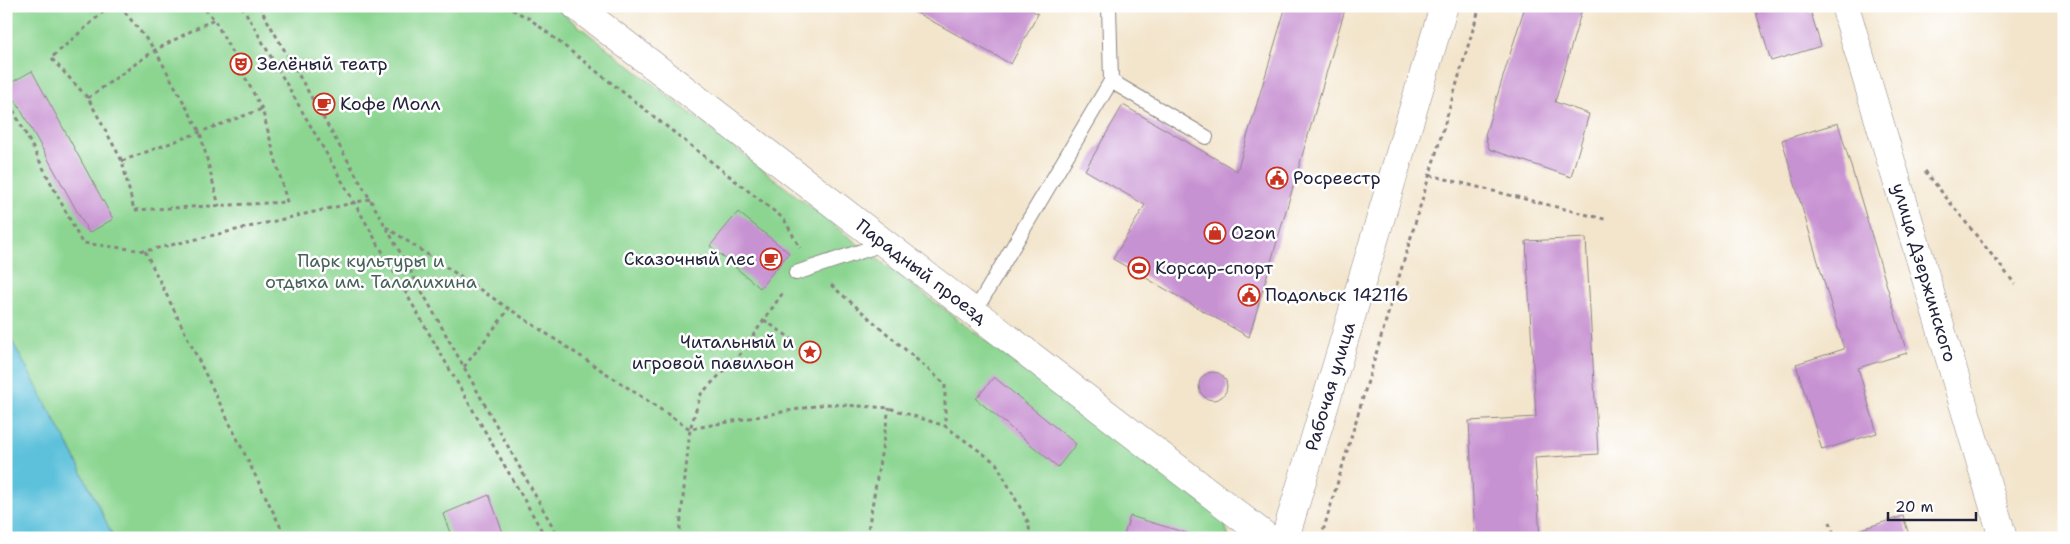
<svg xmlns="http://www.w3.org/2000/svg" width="2070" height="544" font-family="'Shantell Sans',sans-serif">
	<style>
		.green { fill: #8bd591; stroke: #567c66 }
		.water { fill: #5dc1db; stroke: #40728b }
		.building { fill: #c792d2 }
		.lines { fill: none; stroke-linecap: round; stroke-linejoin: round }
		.service-casing { stroke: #8a8484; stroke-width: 16 }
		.minor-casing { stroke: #8a8484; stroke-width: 29 }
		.path { stroke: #8a8484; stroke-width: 3; stroke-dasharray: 4 4; stroke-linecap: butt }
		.service { stroke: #fff; stroke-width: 14 }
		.minor { stroke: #fff; stroke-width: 28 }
		.labels { text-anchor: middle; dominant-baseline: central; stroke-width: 5; stroke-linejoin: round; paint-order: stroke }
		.poi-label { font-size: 18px; fill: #22223b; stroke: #fff; text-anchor: start }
		.park-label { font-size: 18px; fill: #476159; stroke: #fff }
		.street-label { font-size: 18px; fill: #22223b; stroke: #fff }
	</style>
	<rect width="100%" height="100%" fill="#fff"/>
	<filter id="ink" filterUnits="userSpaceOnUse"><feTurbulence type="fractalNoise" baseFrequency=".02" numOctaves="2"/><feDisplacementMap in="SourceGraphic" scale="10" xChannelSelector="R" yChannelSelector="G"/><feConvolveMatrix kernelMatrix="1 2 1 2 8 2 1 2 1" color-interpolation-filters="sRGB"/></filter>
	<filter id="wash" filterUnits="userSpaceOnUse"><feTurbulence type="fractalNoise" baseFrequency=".0096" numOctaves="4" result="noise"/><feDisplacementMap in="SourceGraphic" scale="20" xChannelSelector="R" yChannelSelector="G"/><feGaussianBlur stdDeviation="1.12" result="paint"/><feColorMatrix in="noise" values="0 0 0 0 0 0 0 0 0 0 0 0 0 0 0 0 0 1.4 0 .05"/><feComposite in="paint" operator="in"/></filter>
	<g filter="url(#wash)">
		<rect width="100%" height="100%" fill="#f3e5cc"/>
		<path class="green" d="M6,6H553L867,251L1224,520L1229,538H114L70,448L6,330Z"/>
		<path class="water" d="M6,330L70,448L114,538H6Z"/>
		<g id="blocks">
			<path class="building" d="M904,6H1025L1038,14L1011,64Z
				M1286,6H1346L1249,337L1113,259L1145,205L1085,170L1123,105L1237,171Z
				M1525,6H1583L1555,102L1589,114L1571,177L1489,149L1485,135Z
				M1754,6H1809L1821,46L1771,61Z
				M32,71L113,219L89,233L7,85Z
				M1838,123L1907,353L1858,368L1877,433L1822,450L1796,364L1844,349L1782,140Z
				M738,212L789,253L760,288L710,246Z
				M1586,238L1598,454L1535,458L1540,538H1475L1469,421L1536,417L1526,241Z
				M1199 386a14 14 0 1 1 28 0a14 14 0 1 1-28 0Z
				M994,377L1076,444L1058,467L976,399Z
				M489,495L505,538H452L443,514Z
				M1130,516L1193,535L1195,538H1123Z
				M1903,516L1910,538H1847L1846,534Z"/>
		</g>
	</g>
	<g filter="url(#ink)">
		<use href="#blocks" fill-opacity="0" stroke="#8a8484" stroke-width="1"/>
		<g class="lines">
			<g class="service-casing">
				<path id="service" d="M1111,81L1206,137
					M796,273L886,243
					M975,311L1111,81L1109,6"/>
			</g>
			<g class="minor-casing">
				<g id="minor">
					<path id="s1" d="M576,6L1268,538"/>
					<path id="s2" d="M1845,6L2003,538"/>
					<path id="s3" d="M1285,538L1444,6"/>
				</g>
			</g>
			<path class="path" d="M110,6L51,58L88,98L122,161L134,210L287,202L262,109L214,19L202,6
				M120,6L155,50L200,132L219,206
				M242,6L546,538
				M259,6L386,227L559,538
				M505,6L530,19L784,219L800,248
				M6,96L82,243L145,251L370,199
				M88,98L155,50L214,19
				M122,161L262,109
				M1925,171L2015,284
				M1430,175L1608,220
				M386,227L690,429L826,404L889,408L945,426L996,463L1028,522L1031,538
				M145,251L286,538
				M831,285L945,384V426
				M764,320L796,342
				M464,367L509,309
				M1830,522L1835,538
				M867,536L889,408
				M679,538L690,429L701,394L741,353L784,291
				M852,538L867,536L872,538
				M1321,538L1480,6"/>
			<use href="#service" class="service"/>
			<use href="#minor" class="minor"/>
		</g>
	</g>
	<defs>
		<g id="theatre-ring" transform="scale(1.125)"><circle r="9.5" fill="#fff" stroke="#c8321e" stroke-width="1.5"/><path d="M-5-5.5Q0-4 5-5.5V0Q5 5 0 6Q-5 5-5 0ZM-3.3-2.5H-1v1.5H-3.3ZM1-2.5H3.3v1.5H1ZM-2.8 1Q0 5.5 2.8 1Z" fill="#c8321e"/></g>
		<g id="cafe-ring" transform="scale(1.125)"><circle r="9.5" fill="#fff" stroke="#c8321e" stroke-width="1.5"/><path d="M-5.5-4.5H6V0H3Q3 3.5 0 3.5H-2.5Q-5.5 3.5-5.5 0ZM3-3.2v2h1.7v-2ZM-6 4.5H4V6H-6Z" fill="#c8321e"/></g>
		<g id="civic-ring" transform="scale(1.125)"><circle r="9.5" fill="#fff" stroke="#c8321e" stroke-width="1.5"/><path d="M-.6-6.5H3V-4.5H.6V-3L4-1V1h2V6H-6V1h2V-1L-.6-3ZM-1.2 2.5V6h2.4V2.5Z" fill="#c8321e"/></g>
		<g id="shop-ring" transform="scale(1.125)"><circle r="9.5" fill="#fff" stroke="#c8321e" stroke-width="1.5"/><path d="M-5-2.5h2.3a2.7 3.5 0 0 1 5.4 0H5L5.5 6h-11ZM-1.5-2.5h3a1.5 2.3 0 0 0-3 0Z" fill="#c8321e"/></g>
		<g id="stadium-ring" transform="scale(1.125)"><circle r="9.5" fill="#fff" stroke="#c8321e" stroke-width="1.5"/><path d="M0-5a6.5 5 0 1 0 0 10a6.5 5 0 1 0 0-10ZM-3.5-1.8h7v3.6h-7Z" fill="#c8321e"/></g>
		<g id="sight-ring" transform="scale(1.125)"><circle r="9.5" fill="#fff" stroke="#c8321e" stroke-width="1.5"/><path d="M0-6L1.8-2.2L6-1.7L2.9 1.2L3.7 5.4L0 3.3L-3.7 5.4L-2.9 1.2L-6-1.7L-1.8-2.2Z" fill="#c8321e"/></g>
	</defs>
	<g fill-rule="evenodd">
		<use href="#theatre-ring" x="241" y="64"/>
		<use href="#cafe-ring" x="324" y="104"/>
		<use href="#civic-ring" x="1277" y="178"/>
		<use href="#shop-ring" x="1215" y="233"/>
		<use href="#cafe-ring" x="771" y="259"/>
		<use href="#stadium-ring" x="1139" y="268"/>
		<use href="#civic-ring" x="1249" y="295"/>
		<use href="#sight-ring" x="810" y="352"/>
	</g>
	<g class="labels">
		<g class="poi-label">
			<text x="257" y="64">Зелёный театр</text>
			<text x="340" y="104">Кофе Молл</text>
			<text x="1293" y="178">Росреестр</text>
			<text x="1231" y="233">Ozon</text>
			<text x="755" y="259" text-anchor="end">Сказочный лес</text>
			<text x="1155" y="268">Корсар-спорт</text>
			<text x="1265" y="295">Подольск 142116</text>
			<text x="794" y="342" text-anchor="end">Читальный и<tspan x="794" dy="21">игровой павильон</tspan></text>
		</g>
		<g class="park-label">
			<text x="371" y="261">Парк культуры и<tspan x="371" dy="21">отдыха им. Талалихина</tspan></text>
		</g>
		<g class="street-label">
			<text stroke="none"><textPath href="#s1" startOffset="436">Парадный проезд</textPath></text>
			<text stroke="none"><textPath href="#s2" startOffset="278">улица Дзержинского</textPath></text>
			<text stroke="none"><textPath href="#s3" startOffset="158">Рабочая улица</textPath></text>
		</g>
	</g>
	<rect width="2070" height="544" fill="none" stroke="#fff" stroke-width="25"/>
	<path d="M1888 512v8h88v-8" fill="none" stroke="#22223b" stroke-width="2.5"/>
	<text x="1895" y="512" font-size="15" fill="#22223b" stroke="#ffffff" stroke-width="4" paint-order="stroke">20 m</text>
</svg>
